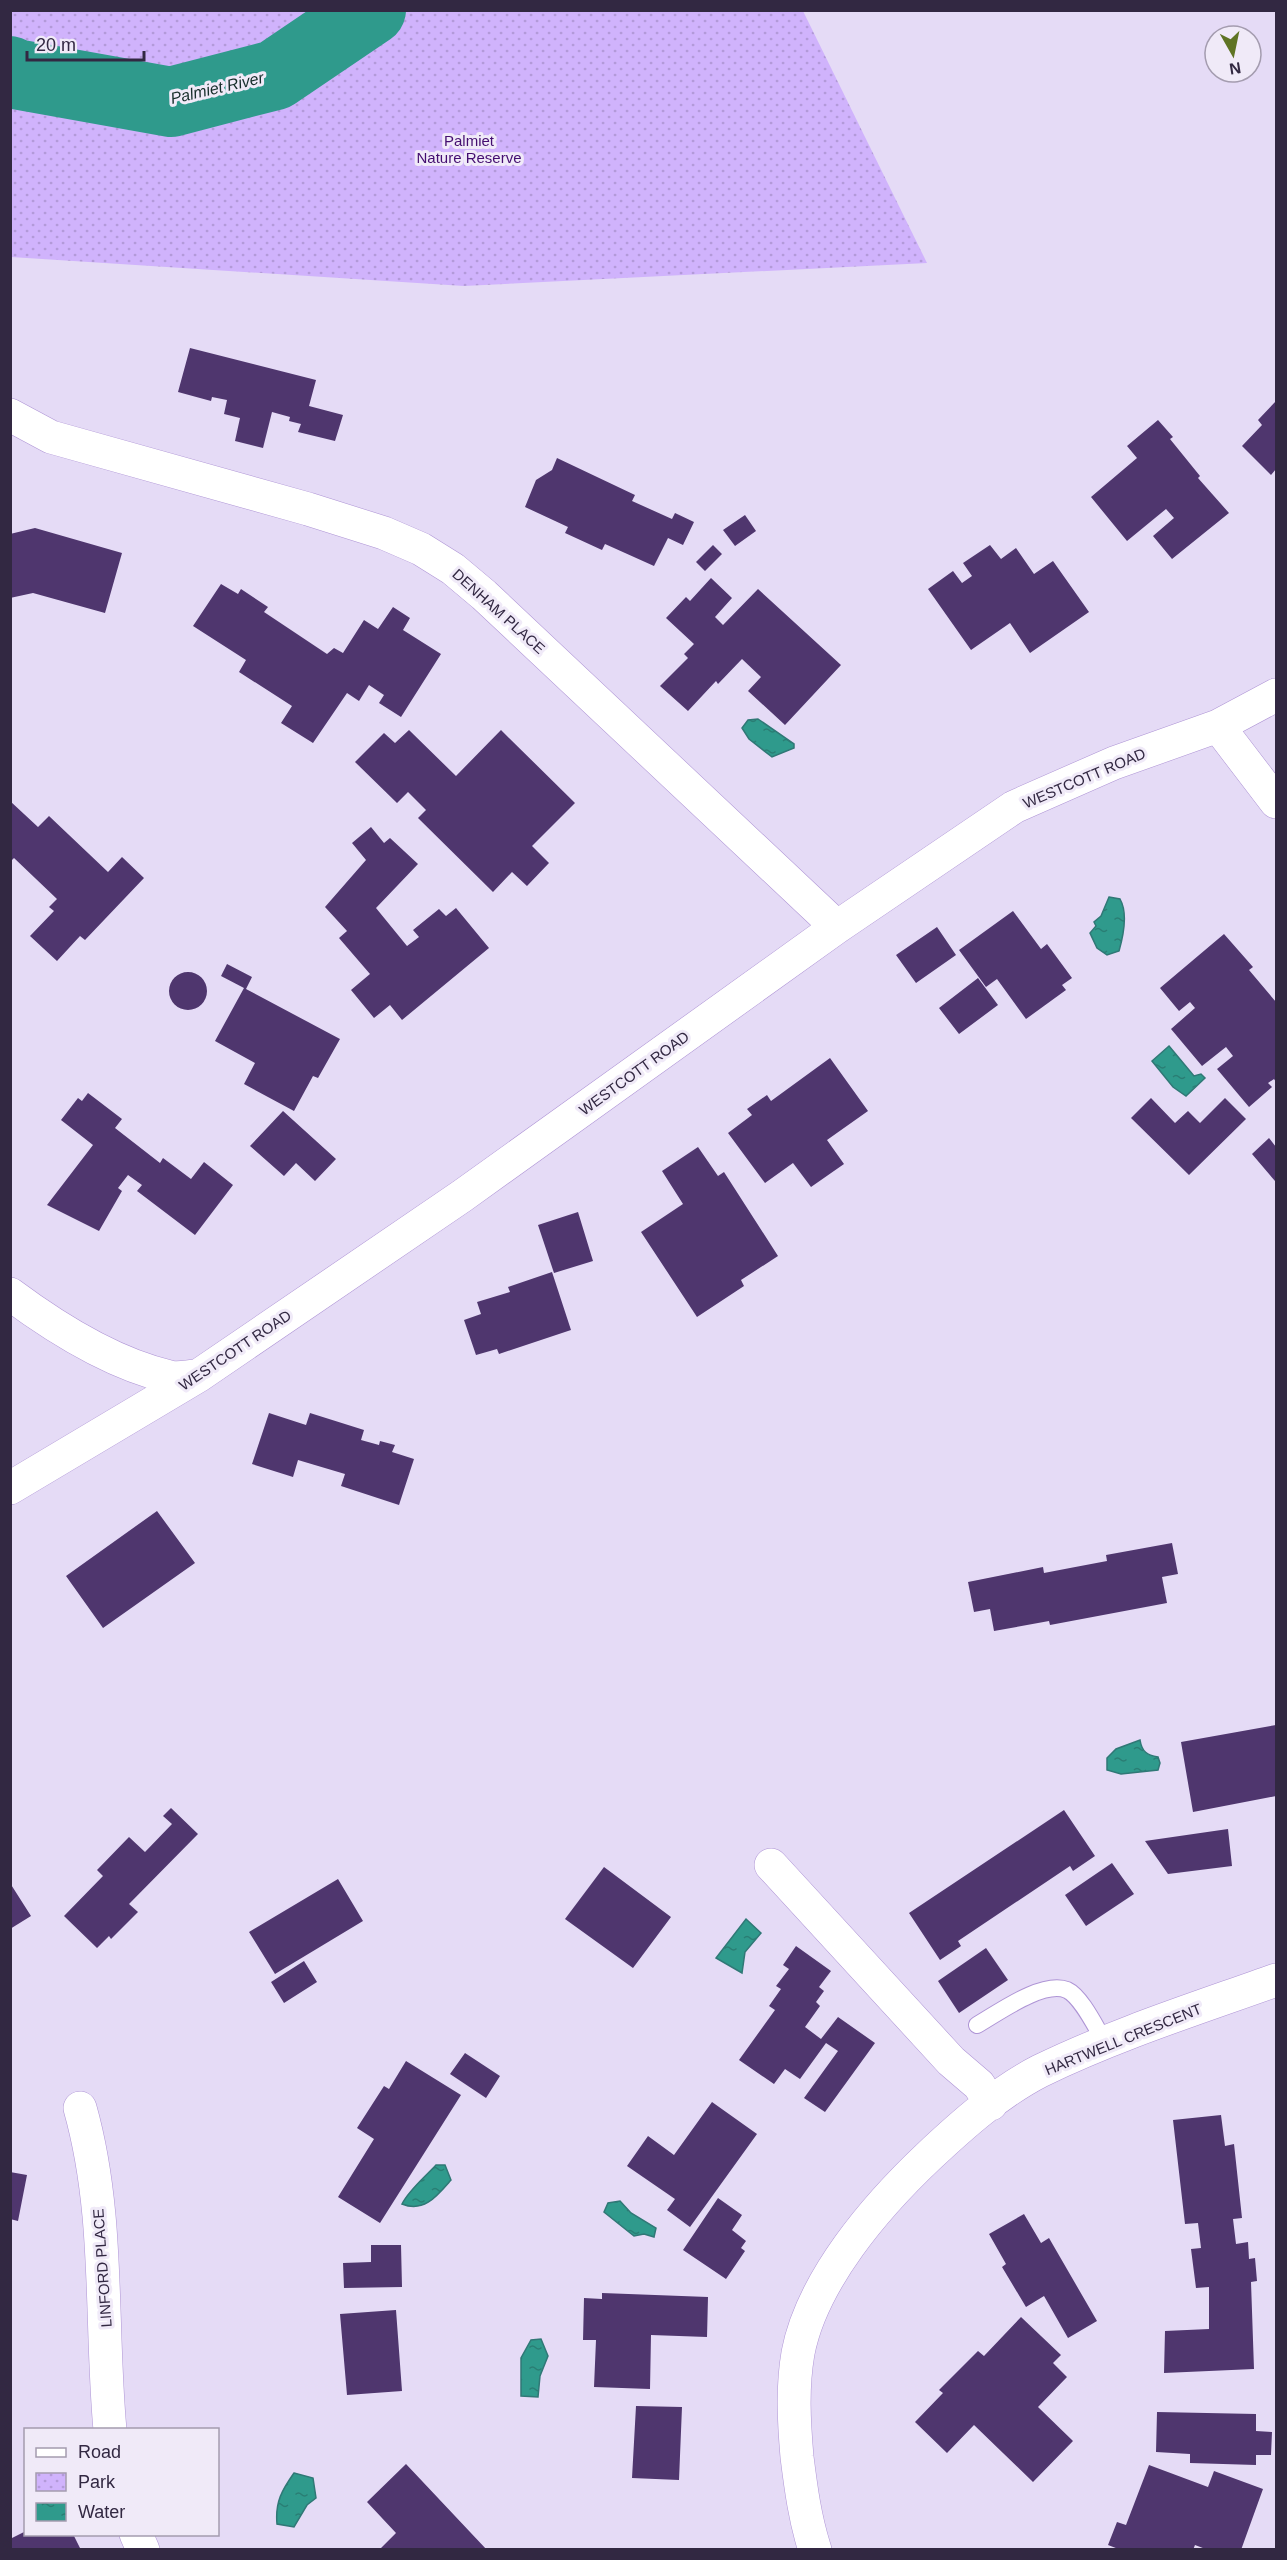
<svg xmlns="http://www.w3.org/2000/svg" width="1287" height="2560" font-family="Helvetica,sans-serif">
	<style>
		.park { fill: url(#park-dots) }
		.water { fill: url(#water-ripples); stroke: #307876; stroke-width: 1.5 }
		.lines { fill: none; stroke-linecap: round; stroke-linejoin: round }
		.river { stroke: #2f9a8c; stroke-width: 70 }
		.building { fill: #4f366e }
		.lane-casing { stroke: #ae94d5; stroke-width: 18 }
		.street-casing { stroke: #ae94d5; stroke-width: 34 }
		.lane { stroke: #fff; stroke-width: 16 }
		.street { stroke: #fff; stroke-width: 33 }
		.labels { text-anchor: middle; dominant-baseline: central; stroke-width: 6; stroke-linejoin: round; paint-order: stroke }
		.park-label { font-size: 15px; fill: #440e70; stroke: #f0eaf8 }
		.street-label { font-size: 15px; fill: #322842; stroke: #f0eaf8 }
		.water-label { font-size: 16px; font-style: italic; fill: #172e2b; stroke: #f0eaf8 }
	</style>
	<defs>
		<pattern id="park-dots" width="8" height="8" patternUnits="userSpaceOnUse" patternTransform="scale(1.5)"><rect width="8" height="8" fill="#d0b3fc"/><path d="M2 2h.1M6 6h.1" fill="none" stroke="#b39ad9" stroke-width="1.8" stroke-linecap="round"/></pattern>
		<pattern id="water-ripples" width="26" height="14" patternUnits="userSpaceOnUse" patternTransform="scale(1.5)"><rect width="26" height="14" fill="#2f9a8c"/><path d="M2 4q2-2 4 0t4 0M15 11q2-2 4 0t4 0" fill="none" stroke="#297e74"/></pattern>
	</defs>
	<rect width="100%" height="100%" fill="#e5dbf6"/>
	<path class="park" d="M10,11H803L927,263L464,286L11,257Z"/>
	<path class="water" d="M758,719L794,744V748L772,757L749,739L742,728L748,720Z
		M1109,897L1120,899C1128,913 1123,937 1119,951L1107,955L1097,948L1090,933L1096,926L1094,922L1101,916Z
		M1169,1046L1194,1076L1201,1074L1205,1078L1186,1096L1173,1087L1152,1061Z
		M1140,1740C1142,1752 1147,1755 1158,1757L1160,1763L1158,1770L1121,1774L1107,1770V1758L1116,1749Z
		M746,1919L761,1933L745,1952L742,1973L716,1958Z
		M436,2165H445L451,2180C437,2196 424,2213 402,2204C409,2190 425,2177 436,2165Z
		M620,2201L631,2213L656,2228L654,2237L644,2234L634,2236L604,2212L608,2203Z
		M541,2339L548,2356L540,2376L538,2397L521,2396V2358L531,2340Z
		M294,2473L313,2478L316,2498L307,2505L294,2527L277,2524C275,2502 282,2490 294,2473Z"/>
	<g class="lines">
		<path class="river" d="M10,71L15,74L171,102L275,75L371,10"/>
	</g>
	<path class="building" d="M190,348L316,380L309,406L343,415L335,441L298,432L301,424L289,421L290,417L272,412L263,448L235,441L240,418L224,414L227,400L212,397L211,401L178,392Z
		M1276,401V469L1271,475L1242,446L1262,425L1258,420Z
		M1158,420L1173,437L1170,439L1200,476L1198,478L1229,513L1172,559L1153,536L1174,518L1166,509L1127,541L1091,497L1137,458L1127,446Z
		M557,458L635,495L632,501L672,519L675,513L694,522L683,545L668,538L654,566L605,544L602,550L565,533L568,527L525,507L536,480L552,470Z
		M745,515L756,531L735,546L723,530Z
		M35,528L122,553L105,613L33,593L10,598V534Z
		M713,545L722,554L705,571L696,562Z
		M990,545L1001,559L1016,548L1034,574L1053,561L1089,612L1030,653L1010,623L971,650L928,589L953,571L962,583L972,576L963,563Z
		M711,578L732,598L715,617L723,625L758,589L841,665L785,725L748,691L761,677L742,659L718,684L716,681L688,711L660,686L688,658L684,654L694,644L666,618L686,597L690,601Z
		M221,584L238,594L241,589L268,607L264,612L327,654L334,648L343,653L364,620L378,629L393,607L410,618L403,630L441,654L401,717L379,703L384,695L369,685L359,701L347,693L313,743L281,723L292,706L239,672L246,660L193,626Z
		M409,730L456,776L501,730L575,803L532,846L549,863L527,886L512,872L493,892L418,818L426,810L408,792L397,803L355,762L384,733L395,743Z
		M10,801L38,827L49,816L108,872L122,857L144,878L85,940L80,936L57,961L30,936L54,911L49,907L57,899L14,858L10,862Z
		M371,827L384,843L390,838L418,864L376,908L407,946L419,937L413,930L439,909L446,916L456,908L489,948L402,1020L390,1005L374,1018L351,990L370,974L339,938L347,931L325,907L366,860L352,843Z
		M1013,911L1041,949L1047,944L1072,978L1062,985L1066,990L1026,1019L997,979L986,987L959,950Z
		M937,927L956,955L916,983L896,955Z
		M1224,934L1253,967L1249,970L1276,1002V1082L1274,1079L1268,1083L1272,1087L1249,1107L1217,1069L1233,1056L1226,1047L1202,1066L1171,1029L1195,1008L1190,1002L1179,1011L1160,988Z
		M227,964L252,977L246,989L340,1039L318,1078L313,1076L294,1111L244,1084L255,1063L215,1041L244,988L221,976Z
		M169 991a19 19 0 1 1 38 0a19 19 0 1 1-38 0Z
		M978,978L998,1005L959,1034L939,1008Z
		M830,1058L868,1111L827,1140L844,1164L811,1187L793,1163L765,1183L728,1133L752,1115L747,1109L767,1095L771,1101Z
		M88,1093L122,1119L115,1128L160,1163L163,1158L191,1179L204,1162L233,1185L195,1235L137,1191L142,1185L128,1175L118,1188L122,1191L99,1231L47,1205L93,1145L61,1120L78,1098L82,1101Z
		M1151,1098L1175,1123L1188,1111L1200,1123L1225,1098L1246,1119L1189,1175L1131,1118Z
		M283,1111L336,1159L315,1181L296,1163L284,1176L250,1146Z
		M1269,1138L1276,1147L1275,1181L1252,1154Z
		M698,1147L718,1176L724,1172L778,1256L741,1280L744,1286L697,1317L641,1232L683,1204L662,1171Z
		M578,1212L593,1261L554,1273L538,1225Z
		M552,1272L571,1330L499,1354L497,1349L476,1355L464,1320L481,1314L477,1302L510,1292L508,1287Z
		M269,1413L306,1425L310,1413L364,1430L361,1440L379,1445L380,1441L395,1445L392,1452L414,1459L399,1505L341,1486L345,1474L298,1460L293,1477L252,1464Z
		M157,1511L195,1563L103,1628L66,1576Z
		M1172,1543L1178,1574L1162,1577L1167,1603L1050,1625L1049,1621L994,1631L990,1609L974,1612L968,1582L1043,1567L1044,1573L1070,1568L1107,1561L1106,1555Z
		M1276,1725V1796L1193,1812L1181,1742Z
		M171,1808L198,1834L129,1904L138,1912L111,1939L109,1936L97,1948L64,1916L103,1876L97,1870L129,1837L145,1852L172,1824L163,1816Z
		M1064,1810L1095,1856L1073,1871L1070,1866L958,1941L961,1946L940,1960L909,1913Z
		M1228,1829L1232,1866L1168,1874L1145,1841Z
		M1112,1863L1134,1894L1086,1926L1065,1895Z
		M604,1867L671,1917L633,1968L565,1919Z
		M338,1879L363,1921L275,1974L249,1932Z
		M10,1883L31,1916L10,1929Z
		M796,1946L831,1971L819,1987L824,1991L816,2002L820,2006L805,2027L821,2039L838,2017L875,2043L825,2112L804,2098L838,2051L826,2043L800,2079L785,2069L774,2084L739,2060L775,2010L769,2006L781,1989L776,1986L789,1969L783,1965Z
		M986,1948L1008,1980L959,2013L938,1981Z
		M304,1961L317,1982L284,2003L271,1982Z
		M465,2053L500,2076L486,2098L450,2074Z
		M406,2061L461,2095L380,2223L338,2197L374,2139L357,2128L384,2086L389,2089Z
		M712,2102L757,2134L690,2227L667,2210L675,2199L627,2166L648,2136L674,2155Z
		M1221,2115L1225,2146L1234,2144L1242,2218L1233,2219L1236,2244L1248,2242L1249,2259L1255,2258L1257,2281L1251,2282L1254,2369L1164,2373L1165,2331L1209,2329V2287L1196,2288L1191,2249L1201,2248L1198,2223L1185,2224L1173,2120Z
		M10,2172L27,2175L18,2221L10,2219Z
		M718,2198L742,2215L732,2230L746,2241L741,2248L745,2251L726,2279L683,2250Z
		M1024,2214L1041,2243L1049,2238L1097,2321L1068,2338L1044,2296L1026,2307L1002,2267L1006,2264L989,2234Z
		M371,2245H401L402,2287L344,2288L343,2263L371,2262Z
		M602,2293L708,2297L707,2337L651,2335L650,2389L594,2387L596,2340H583L584,2298L602,2299Z
		M396,2310L402,2391L347,2395L340,2314Z
		M1021,2317L1061,2355L1053,2363L1067,2377L1038,2407L1073,2441L1033,2482L974,2425L947,2453L915,2422L943,2393L939,2390L978,2351L984,2356Z
		M636,2406L682,2407L679,2480L632,2478Z
		M1157,2412L1256,2414V2431L1272,2432L1271,2455H1256V2465L1190,2463V2454L1156,2452Z
		M406,2464L487,2550H379L396,2533L367,2502Z
		M1149,2465L1208,2487L1214,2471L1263,2489L1241,2550H1208L1195,2545L1193,2550H1121L1108,2545L1117,2522L1126,2525Z
		M26,2531V2534H73L81,2550H10V2539Z"/>
	<g class="lines">
		<g class="lane-casing">
			<path id="lane" d="M977,2025C998,2013 1043,1980 1067,1990C1082,1997 1097,2030 1106,2044"/>
		</g>
		<g class="street-casing">
			<path id="street" d="M10,415L51,437L308,509L384,533L421,549L453,569L484,595L837,927
				M1218,726L1276,802
				M10,1294C57,1329 113,1364 170,1377C179,1379 189,1376 198,1376
				M10,1488L198,1376L462,1196L837,927L1014,807L1114,763L1218,726L1276,695
				M771,1865L951,2061L979,2085L991,2104
				M80,2108C110,2214 100,2322 110,2430
				M136,2534L143,2550
				M815,2550C805,2519 801,2489 797,2457C794,2422 792,2388 798,2353C812,2280 876,2206 929,2156C962,2125 999,2092 1040,2071C1116,2034 1198,2008 1276,1980"/>
		</g>
		<use href="#lane" class="lane"/>
		<use href="#street" class="street"/>
	</g>
	<g class="labels">
		<g class="park-label">
			<text x="469" y="140">Palmiet<tspan x="469" dy="17">Nature Reserve</tspan></text>
		</g>
		<g class="street-label">
			<text transform="translate(499 611) rotate(42)">DENHAM PLACE</text>
			<text transform="translate(1084 778) rotate(-23)">WESTCOTT ROAD</text>
			<text transform="translate(634 1073) rotate(-36)">WESTCOTT ROAD</text>
			<text transform="translate(235 1350) rotate(-34)">WESTCOTT ROAD</text>
			<text transform="translate(1123 2039) rotate(-22)">HARTWELL CRESCENT</text>
			<text transform="translate(102 2268) rotate(-94)">LINFORD PLACE</text>
		</g>
		<g class="water-label">
			<text transform="translate(217 88) rotate(-13)">Palmiet River</text>
		</g>
	</g>
	<rect width="1287" height="2560" fill="none" stroke="#322842" stroke-width="24"/>
	<rect x="24" y="2428" width="195" height="108" fill="#f0eaf8" stroke="#a49caf" stroke-width="1.5"/>
	<rect x="36" y="2448" width="30" height="9" fill="#ffffff" stroke="#a49caf" stroke-width="1.5"/>
	<text x="78" y="2458" font-size="18" fill="#322842">Road</text>
	<rect x="36" y="2473" width="30" height="18" fill="url(#park-dots)" stroke="#a49caf" stroke-width="1.5"/>
	<text x="78" y="2488" font-size="18" fill="#322842">Park</text>
	<rect x="36" y="2503" width="30" height="18" fill="url(#water-ripples)" stroke="#a49caf" stroke-width="1.5"/>
	<text x="78" y="2518" font-size="18" fill="#322842">Water</text>
	<g transform="translate(1233 54) rotate(171)"><circle r="28" fill="#f0eaf8" stroke="#a49caf" stroke-width="1.5"/>
	<path d="M0-4.5L10 22L0 15L-10 22Z" fill="#5f7424"/>
	<text y="-9" font-size="16" font-weight="bold" text-anchor="middle" fill="#322842">N</text>
	</g>
	<path d="M27 51v9h117v-9" fill="none" stroke="#322842" stroke-width="3"/>
	<text x="36" y="51" font-size="18" fill="#322842" stroke="#f0eaf8" stroke-width="4.5" paint-order="stroke">20 m</text>
</svg>
